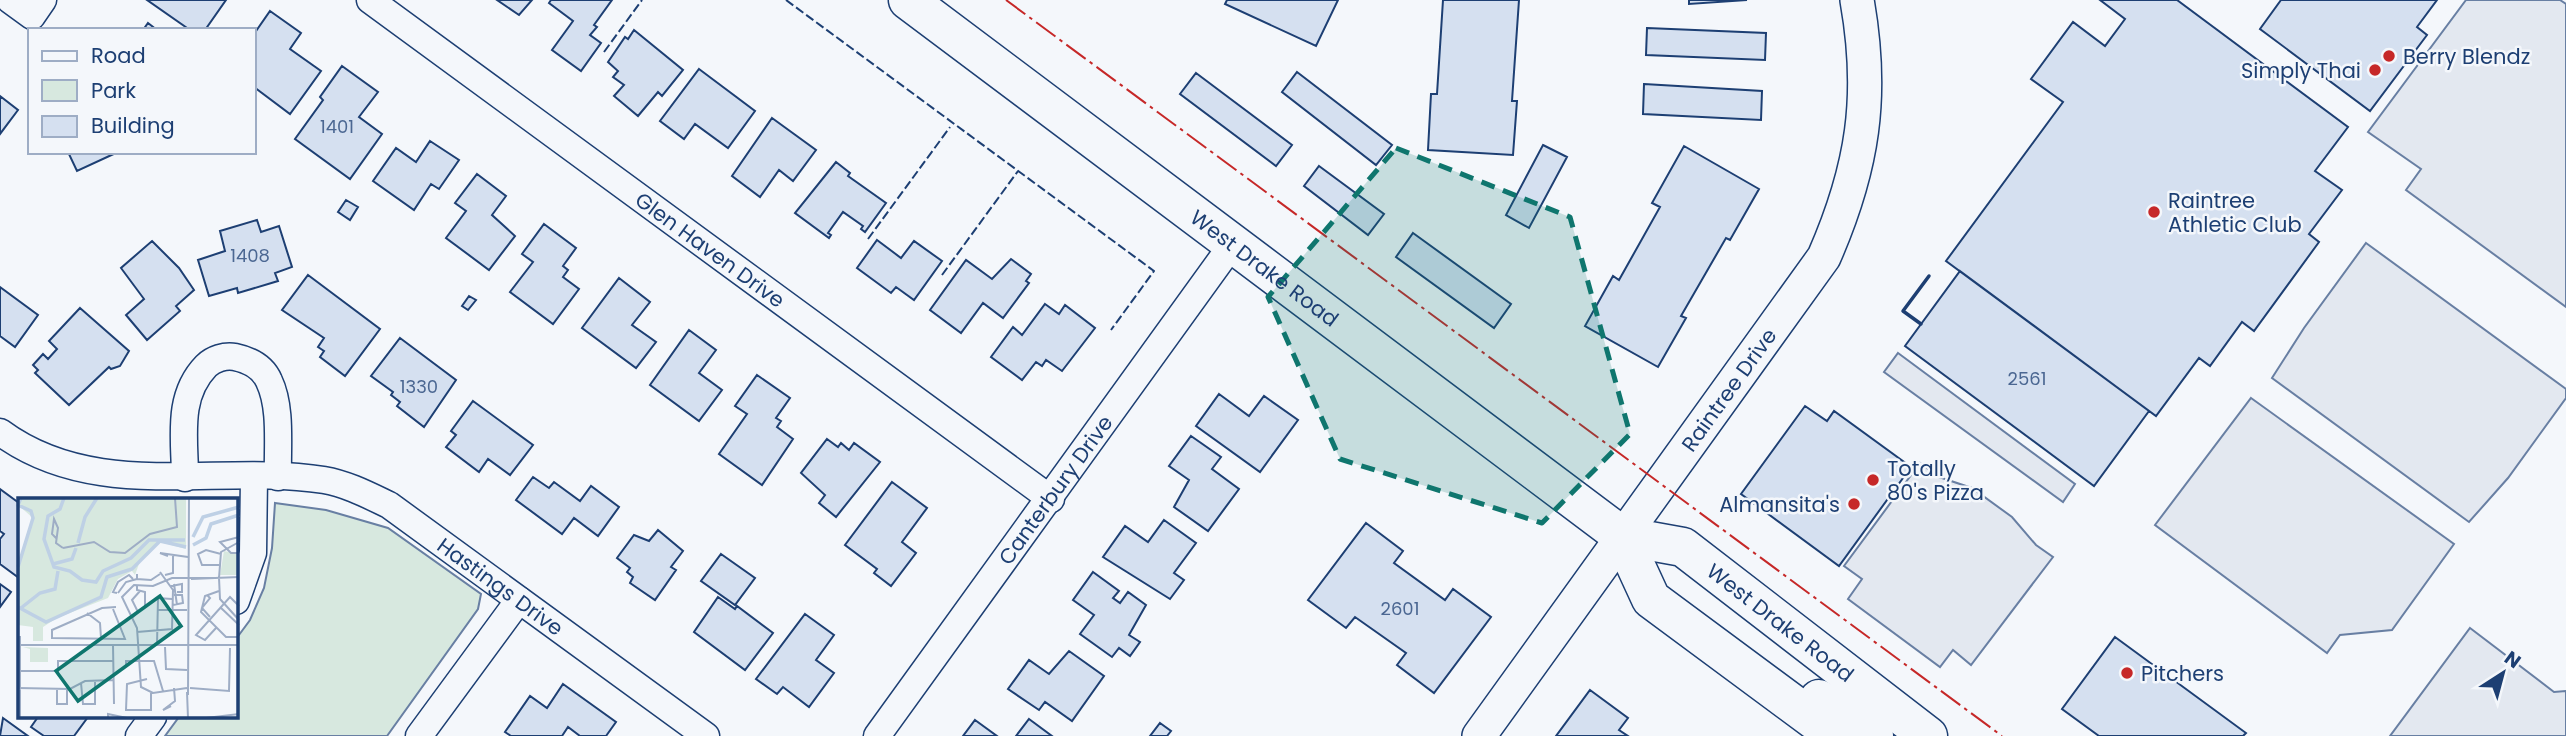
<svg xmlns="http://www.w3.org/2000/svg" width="2566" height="736" font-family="Poppins,sans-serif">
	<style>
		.green { fill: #d7e8df; stroke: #687fa3; stroke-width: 2 }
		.parking { fill: #e3e8f0; stroke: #687fa3; stroke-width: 2 }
		.building { fill: #d5e0f0; stroke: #1d3f73; stroke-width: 2 }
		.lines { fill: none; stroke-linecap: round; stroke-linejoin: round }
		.minor-casing { stroke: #1d3f73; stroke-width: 29 }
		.tertiary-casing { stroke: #1d3f73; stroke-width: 36 }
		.primary-casing { stroke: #1d3f73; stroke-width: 41 }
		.minor { stroke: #f4f7fb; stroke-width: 26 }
		.tertiary { stroke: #f4f7fb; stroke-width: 33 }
		.primary { stroke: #f4f7fb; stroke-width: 38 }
		.fence { stroke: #1d3f73; stroke-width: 2; stroke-dasharray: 9 3.5; stroke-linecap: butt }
		.wall { stroke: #1d3f73; stroke-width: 3.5 }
		.power { stroke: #c62828; stroke-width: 2; stroke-dasharray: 24 5 3.5 5; stroke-linecap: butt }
		.marked { fill: #0f766e; fill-opacity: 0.2; stroke: #0f766e; stroke-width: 5; stroke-dasharray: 14 9; stroke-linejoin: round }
		.poi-dot { fill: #c62828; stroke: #f4f7fb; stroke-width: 2.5 }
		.labels { text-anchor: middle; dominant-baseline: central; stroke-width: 5; stroke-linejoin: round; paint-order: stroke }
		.number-label { font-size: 18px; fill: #4b6792 }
		.poi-label { font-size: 21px; fill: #1d3f73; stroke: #f4f7fb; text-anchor: start }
		.street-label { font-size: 21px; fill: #1d3f73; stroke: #f4f7fb }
		.inset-river { fill: none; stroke: #bed0e5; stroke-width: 3.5 }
		.inset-road { fill: none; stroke: #9eadc5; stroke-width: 2 }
		.view { fill: #0f766e; fill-opacity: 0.15; stroke: #0f766e; stroke-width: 3.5 }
		.inset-edge { fill: none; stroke: #1d3f73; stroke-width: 3.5 }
	</style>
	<rect width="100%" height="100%" fill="#f4f7fb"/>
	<path class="green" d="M275,503L326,510L388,528L481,594L478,609L387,736H165L179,717H236V639L250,620L264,588L272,548Z"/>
	<path class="parking" d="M2466,0H2560L2566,4V307L2406,190L2421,169L2368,132Z
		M2366,243L2566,389V398L2508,478L2469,522L2272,378L2304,328Z
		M1898,353L2075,484L2063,502L1884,372Z
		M2251,398L2454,544L2392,630L2340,635L2327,653L2155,525Z
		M1920,463L1939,477L1972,488L2012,517L2036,545L2053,557L1971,665L1953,650L1940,667L1848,599L1862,579L1844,566Z
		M2470,628L2554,692L2566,691V736H2390Z"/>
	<path class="building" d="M147,0H226L205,30H190Z
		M497,0H532L519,15Z
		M551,0H612L594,25L597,27L590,35L601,43L581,71L552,50L573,21L549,3Z
		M1227,0H1338L1316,46L1225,4Z
		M1443,0H1519L1512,101H1517L1513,155L1428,150L1431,94H1437Z
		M1689,0H1747L1689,4Z
		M2100,0H2177L2348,127L2315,171L2342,190L2309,234L2319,242L2254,331L2242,322L2210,366L2199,358L2156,416L1946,261L2063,102L2031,79L2073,22L2105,46L2125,19Z
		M2281,0H2437L2417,27L2427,35L2370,111L2260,29Z
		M270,11L301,33L290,49L321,71L290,114L254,87V34Z
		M148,23L157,30H143Z
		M1647,28L1766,33L1765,60L1646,55Z
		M634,30L683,70L662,96L658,92L638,116L614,96L624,85L613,77L618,71L608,62L625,37L628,39Z
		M342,66L378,92L359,117L382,134L350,179L295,139L323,100L320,97Z
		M699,69L755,111L728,148L695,124L684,139L660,121Z
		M1297,72L1392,145L1376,165L1282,92Z
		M1196,73L1292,145L1276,166L1180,94Z
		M1644,84L1762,91L1761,120L1643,114Z
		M0,96L18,110L0,134Z
		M772,118L816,150L793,181L779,170L760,197L732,176Z
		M430,141L459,160L439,189L431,184L414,210L373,181L396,148L416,162Z
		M1543,145L1567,157L1529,228L1506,215Z
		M1684,146L1759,189L1730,240L1726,238L1681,316L1686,318L1658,367L1585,326L1613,276L1619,280L1660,207L1652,203Z
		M68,152H118L77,171Z
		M836,162L850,173L848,176L886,203L865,232L861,229L863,226L843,212L828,233L831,235L829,238L795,213Z
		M1319,166L1384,214L1368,235L1304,186Z
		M477,174L506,196L492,215L515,236L489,270L446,238L466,211L455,203Z
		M346,200L358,207L350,220L338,212Z
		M257,220L261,232L279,226L292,267L275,273L278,281L238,293L237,288L209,296L198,260L225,251L220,231Z
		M544,224L576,248L563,266L568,270L563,277L579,289L553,324L510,292L533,262L522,254Z
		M1413,233L1511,304L1494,328L1396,257Z
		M877,240L901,258L914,241L942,261L914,300L896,287L891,293L857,268Z
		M152,241L179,268L194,290L176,306L180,311L147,340L126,315L144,299L121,268Z
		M1011,259L1031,274L1026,281L1029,283L1003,318L983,303L961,333L930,310L966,260L992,279Z
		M1960,271L2149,411L2094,486L1905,346Z
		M308,275L380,329L345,376L320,357L324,351L318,347L324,338L282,310Z
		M619,278L650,302L632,325L656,342L636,368L582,328Z
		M0,287L38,315L15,347L0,336Z
		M469,296L476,300L468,310L462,306Z
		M1045,304L1059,314L1065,305L1095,328L1062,371L1046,360L1042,366L1036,362L1022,380L991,357L1013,327L1022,335Z
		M80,308L129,351L120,366L111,369L109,367L69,405L35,373L38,370L33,365L43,354L48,359L57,349L49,341Z
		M689,330L716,350L699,373L722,390L699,421L650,385Z
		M400,338L456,380L424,427L397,406L400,402L391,395L393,392L371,376Z
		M757,375L790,398L776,418L781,421L777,427L793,439L762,485L719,454L747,414L735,406Z
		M1219,394L1249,416L1264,396L1298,420L1260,472L1196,426Z
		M473,401L533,445L510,475L488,459L479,472L446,447L456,435L451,431Z
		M1805,406L1827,421L1834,411L1911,467L1839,566L1741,494Z
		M1191,436L1221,457L1212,469L1239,489L1208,531L1174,507L1189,480L1169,466Z
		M827,439L838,447L841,443L849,450L854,443L880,462L836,517L819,503L825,495L801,473Z
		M533,477L549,488L554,482L580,501L591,486L619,507L598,536L574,518L562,534L516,500Z
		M892,482L927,508L902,542L916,553L891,586L874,573L877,569L845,545Z
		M0,489L19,503V578L0,564V539L4,534L0,531Z
		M1164,520L1196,543L1174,573L1184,580L1170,599L1103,557L1125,526L1148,542Z
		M1366,523L1403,551L1394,563L1445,600L1453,589L1491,617L1434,693L1397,665L1406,653L1355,617L1346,628L1308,600Z
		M658,530L683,551L671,567L676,570L655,600L630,583L633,577L627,572L630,568L617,558L634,535L649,541Z
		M721,554L755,578L735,605L701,581Z
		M1093,572L1119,591L1113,598L1120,603L1128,592L1146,605L1129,635L1140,642L1130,656L1119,648L1112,657L1080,634L1094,615L1073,600Z
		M0,584L11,592L0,607Z
		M718,597L735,609L737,606L773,633L745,670L694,632Z
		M805,614L834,635L816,660L834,673L809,707L783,687L777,694L756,679Z
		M2115,637L2246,733L2243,736H2099L2062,709Z
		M1069,651L1104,676L1072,721L1045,702L1039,710L1008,689L1029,660L1049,674Z
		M563,684L616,722L606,736H580L568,727L562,736H511L505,732L530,696L547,708Z
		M1590,690L1628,718L1619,730L1628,736H1556Z
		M38,717H88L74,736H44L31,727Z
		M3,718L28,736H0Z
		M1029,719L1052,736H1016Z
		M975,720L997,736H963Z
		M1160,723L1171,731L1167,736H1150Z"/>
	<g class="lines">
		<g class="minor-casing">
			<g id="minor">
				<path d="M10,0L32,16L43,0"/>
				<path id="s1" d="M370,0L1051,499"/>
				<path id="s2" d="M0,432C96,503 216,463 324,480C347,484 368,495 389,505L706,736"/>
				<path d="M185,478C185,439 176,397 206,366C213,359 225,355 235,357C249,360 263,367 269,381C282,408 277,447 278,477"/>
				<path d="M236,601L253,553L254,477"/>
				<path d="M139,736L153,717"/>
				<path d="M419,736L519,600"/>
				<path id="s3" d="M877,736L1234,242"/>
			</g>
		</g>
		<g class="tertiary-casing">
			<g id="tertiary">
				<path id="s4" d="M1479,736L1824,257C1863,168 1874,96 1857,0"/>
			</g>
		</g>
		<g class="primary-casing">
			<g id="primary">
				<path id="s5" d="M908,0L1622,536L1683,547L1928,736"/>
				<path d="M1622,536L1651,599L1836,736"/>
				<path d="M1819,699L1874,736"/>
			</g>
		</g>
		<use href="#minor" class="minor"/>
		<use href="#tertiary" class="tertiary"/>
		<use href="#primary" class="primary"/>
		<path class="fence" d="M786,0L1154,271L1111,330
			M604,52L642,0
			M868,239L950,127
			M942,275L1018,171"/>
		<path class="wall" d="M1921,324L1903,311L1929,276"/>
		<path class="power" d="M1006,0L2002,736"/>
	</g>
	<path class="marked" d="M1396,148L1570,217L1630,434L1542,523L1340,459L1268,297Z"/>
	<g class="poi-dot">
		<circle cx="2389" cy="56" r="7"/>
		<circle cx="2375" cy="70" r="7"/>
		<circle cx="2154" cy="212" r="7"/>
		<circle cx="1873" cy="480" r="7"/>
		<circle cx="1854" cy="504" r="7"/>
		<circle cx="2127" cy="673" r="7"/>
	</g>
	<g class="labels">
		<g class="number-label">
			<text x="337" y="126">1401</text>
			<text x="250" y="255">1408</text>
			<text x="2027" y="378">2561</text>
			<text x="419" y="386">1330</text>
			<text x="1400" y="608">2601</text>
		</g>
		<g class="poi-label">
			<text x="2403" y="56">Berry Blendz</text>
			<text x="2361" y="70" text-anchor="end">Simply Thai</text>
			<text x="2168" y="200">Raintree<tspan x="2168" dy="24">Athletic Club</tspan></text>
			<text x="1887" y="468">Totally<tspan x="1887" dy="24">80's Pizza</tspan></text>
			<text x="1840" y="504" text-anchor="end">Almansita's</text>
			<text x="2141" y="673">Pitchers</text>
		</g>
		<g class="street-label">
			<text stroke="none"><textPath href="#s1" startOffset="422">Glen Haven Drive</textPath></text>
			<text stroke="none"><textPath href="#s5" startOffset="446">West Drake Road</textPath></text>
			<text stroke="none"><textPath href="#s4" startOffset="427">Raintree Drive</textPath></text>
			<text stroke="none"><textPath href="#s3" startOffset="304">Canterbury Drive</textPath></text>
			<text stroke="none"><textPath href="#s2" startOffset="541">Hastings Drive</textPath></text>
			<text stroke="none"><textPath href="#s5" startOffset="1078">West Drake Road</textPath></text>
		</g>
	</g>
	<g transform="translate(18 498)">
		<rect width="220" height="220" fill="#f4f7fb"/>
		<path d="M3,0H168V51L142,44L122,63L117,77L114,73L100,81L90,100L39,120L25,129V143H15V129L0,127V69L15,20L0,7ZM206,53L220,56V77H202ZM5,149L30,150V164H12V151Z" fill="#d7e8df"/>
		<path class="inset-river" d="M46,0L42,11L30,18L26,41L36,69L52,73L64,82L78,84L85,73L113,60L131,42H167M175,39L185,19L221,9M60,45L67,19L79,0M175,47L188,40L193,26L221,17M35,66L54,61L58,50M0,69L15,20L13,13L0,7L3,0M0,109L28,124L83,99L89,79L114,71L142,43L168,49M3,110L22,95L37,91L40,73"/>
		<path class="inset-road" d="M221,39L202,44L213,55H221M38,40L34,36L36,21L40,30L38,45L45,50M221,44L203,54L201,80L202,101L221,122M45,50L76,44L92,54L107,55L132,36L159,29L157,0M150,58L142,55L170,59M201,67H184L180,56L188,52L203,56M119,76V81L133,82L142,76M147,77L155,75V58M173,81L221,79M156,86L159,107M119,87V92L127,94V108M153,88L164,86V94H159M201,93L187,98L183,114L208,139H221M99,95L95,94L100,84L111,77L115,81M100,95L108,84L119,81M189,97L192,100L184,110L192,119M155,107L165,105L164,97H156M202,109L221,127M95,111L107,141L34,140V132L84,110L98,109M140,112H169M69,115L82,125L83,140M114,120L120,114L114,102L122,93M198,130L187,142L178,137L212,99L221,108M119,134L154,131L155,92L142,74M0,147H221M95,147L96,206M139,147L140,100L154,101M147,149L148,171L169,172M114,163L108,167V163H136L145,193M2,173H40V163H95M129,181L109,186L108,212H133V195M63,185L65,206H77V182M0,190L52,191L67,183L95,182M169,190L135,195L123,189L119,130L104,99L116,87L135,88L154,80H201M172,190L211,193L212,150M39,191V206H49V191M169,194L170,220M170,197L171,0M153,208L145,212L157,203L156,190M2,220V138M90,220V216L109,220M188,220L221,216"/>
		<path class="view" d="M142,98L163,128L60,203L38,173Z"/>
		<rect width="220" height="220" class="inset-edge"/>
	</g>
	<rect x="28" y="28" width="228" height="126" fill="#f4f7fb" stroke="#9eadc5" stroke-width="2"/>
	<rect x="42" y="51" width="35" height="10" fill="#f4f7fb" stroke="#9eadc5" stroke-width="2"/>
	<text x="91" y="63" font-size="21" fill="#1d3f73">Road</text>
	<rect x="42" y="80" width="35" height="21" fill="#d7e8df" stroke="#9eadc5" stroke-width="2"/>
	<text x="91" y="98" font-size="21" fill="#1d3f73">Park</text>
	<rect x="42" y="116" width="35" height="21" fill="#d5e0f0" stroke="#9eadc5" stroke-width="2"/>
	<text x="91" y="133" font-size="21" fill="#1d3f73">Building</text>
	<g transform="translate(2503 673) rotate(36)" stroke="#f4f7fb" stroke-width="5" paint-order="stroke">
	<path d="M0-5L12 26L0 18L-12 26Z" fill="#1d3f73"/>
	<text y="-10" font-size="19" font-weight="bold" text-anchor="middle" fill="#1d3f73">N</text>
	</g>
</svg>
